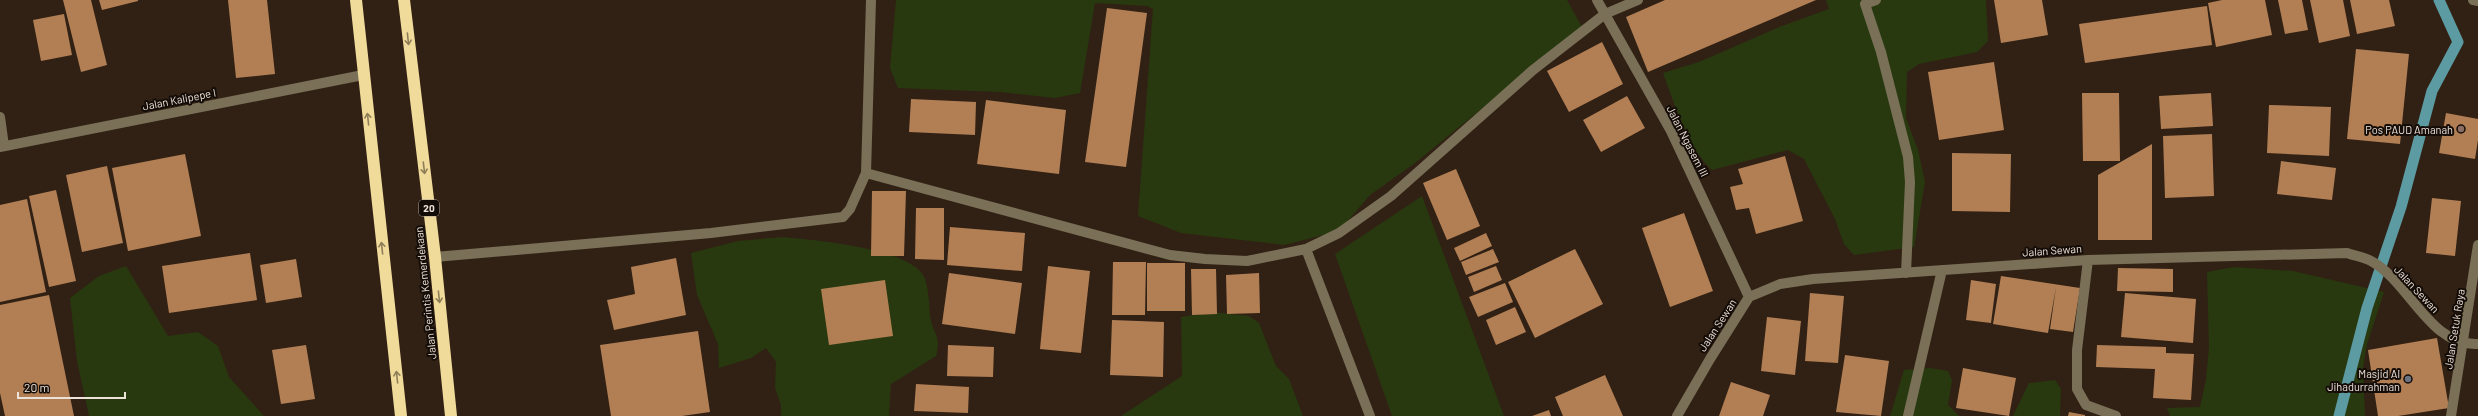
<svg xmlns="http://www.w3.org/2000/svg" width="2478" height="416" font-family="Barlow,sans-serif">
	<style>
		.green { fill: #28390f }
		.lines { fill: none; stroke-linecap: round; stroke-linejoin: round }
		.stream { stroke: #5c9ba2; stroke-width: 11 }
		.building { fill: #b27f55 }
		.minor { stroke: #797057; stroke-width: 10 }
		.highway { stroke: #f1db9b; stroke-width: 12 }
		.oneway { stroke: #8e7e58 }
		.education-dot { fill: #8d6e63; stroke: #140c07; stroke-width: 1.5 }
		.worship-dot { fill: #6b7280; stroke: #140c07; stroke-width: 1.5 }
		.labels { text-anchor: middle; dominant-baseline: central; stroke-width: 4; stroke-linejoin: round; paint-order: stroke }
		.shield { fill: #140c07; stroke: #aca29a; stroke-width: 1 }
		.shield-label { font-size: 10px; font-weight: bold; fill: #ede2d9 }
		.street-label { font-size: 11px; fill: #ede2d9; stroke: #140c07 }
		.poi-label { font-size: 11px; fill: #ede2d9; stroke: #140c07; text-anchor: end }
	</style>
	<rect width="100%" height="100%" fill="#312114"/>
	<path class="green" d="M896,0H1567L1582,27L1415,163L1370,195L1339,231L1284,245L1181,233L1138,216L1153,9L1147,6L1095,3L1080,93L1055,98L1000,92L898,88L890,68Z
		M1826,0H1986L1988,41L1977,52L1919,64L1907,72L1906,118L1918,150L1925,182L1914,247L1854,255L1844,244L1835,219L1804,159L1788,150L1712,170C1688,148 1674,103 1663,73L1699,62L1782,26L1829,9Z
		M1422,196L1504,416H1392L1335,254Z
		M783,237C812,240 915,248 925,279C929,290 929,304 930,315C932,335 942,333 936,356L891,384L889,416H781V405L775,388L776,362L766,348L751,358L719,368L718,344L697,295L691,253L738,241Z
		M126,266L168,336L198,332L218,346L229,377L264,416H89L77,361L70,298L99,276Z
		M2234,267L2293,271L2384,292L2367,344L2363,368L2365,416H2170L2167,408L2200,407L2206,380L2209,347L2207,272Z
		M1212,312L1249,316L1259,323L1276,366L1289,379L1303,416H1121L1182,376L1181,317Z
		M1930,368L1948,371L1952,380L1948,405L1959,416H1890L1904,370Z
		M2055,380L2061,389L2060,416H2013L2029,383Z"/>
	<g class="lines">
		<path class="stream" d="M2339,416L2367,308L2401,207L2432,91L2458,42L2439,0"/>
	</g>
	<path class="building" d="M63,0H91L107,65L81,72Z
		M99,0H138V1L102,10Z
		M228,0H267L275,74L236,78Z
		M1665,0H1816L1648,72L1626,17Z
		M1994,0H2042L2048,35L2001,43Z
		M2222,0H2265L2272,35L2216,47L2208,3Z
		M2278,0H2302L2308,30L2285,34Z
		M2310,0H2343L2350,36L2319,43Z
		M2350,0H2389L2395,26L2357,34Z
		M2207,6L2212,45L2085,63L2079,24Z
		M1107,8L1147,13L1126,167L1085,162Z
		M64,14L72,55L41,61L33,20Z
		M1602,42L1623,84L1569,112L1547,71Z
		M2356,49L2409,54L2400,144L2347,139Z
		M1994,62L2004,130L1939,140L1928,72Z
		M2082,93H2119L2120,161H2083Z
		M2211,93L2213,126L2161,129L2159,96Z
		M1627,96L1645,128L1601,152L1583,120Z
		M911,99L976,102L975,135L909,132Z
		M986,100L1066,110L1059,174L977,164Z
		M2269,105L2331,107L2329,156L2267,153Z
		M2446,113L2478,119V140L2475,159L2439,153Z
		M2212,134L2214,196L2165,198L2163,136Z
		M2152,144V240H2098V175Z
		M1952,153L2011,154L2010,212L1952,211Z
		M185,154L201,236L128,251L112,168Z
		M1785,156L1803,221L1756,234L1749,208L1736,210L1730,187L1743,184L1738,169Z
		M2281,161L2336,168L2332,200L2277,194Z
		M107,166L123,243L82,252L66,175Z
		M1456,169L1480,226L1447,240L1423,183Z
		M56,190L76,281L49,287L29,196Z
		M872,191H906L904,256H871Z
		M2432,198L2461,201L2455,256L2426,253Z
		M27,199L46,292L0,302V205Z
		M916,208H944V260L915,259Z
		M1684,213L1713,291L1670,307L1642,228Z
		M950,227L1025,233L1022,271L947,265Z
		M1486,233L1492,246L1460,261L1454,248Z
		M1493,249L1499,262L1466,275L1461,262Z
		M1575,249L1603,304L1535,338L1508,282Z
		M250,253L257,300L169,313L162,266Z
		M676,258L686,315L614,330L607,300L635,294L631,267Z
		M296,259L302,297L266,303L260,265Z
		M1113,262H1146L1145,315H1112Z
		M1147,263H1185V311H1147Z
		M1048,266L1090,271L1081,353L1040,349Z
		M1496,266L1502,280L1474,292L1468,277Z
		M2118,268L2173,269V292L2117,291Z
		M1191,269H1216L1217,314L1192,315Z
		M949,273L1022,283L1015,334L942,324Z
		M1259,273L1260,313L1227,314L1226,275Z
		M2001,276L2080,288L2073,332L2050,329L2056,287L2048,333L1993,324Z
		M885,280L893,336L829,345L821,289Z
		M1971,280L1996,284L1991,323L1966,320Z
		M1505,283L1513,302L1478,317L1469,297Z
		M1810,293L1844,296L1838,363L1805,361Z
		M2125,293L2196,299L2193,343L2121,337Z
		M49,295L74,416H5L0,393V305Z
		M1515,307L1526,332L1496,345L1486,320Z
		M1767,317L1801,321L1795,375L1761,371Z
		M1112,320L1164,322L1163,377L1110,375Z
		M698,331L710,412L682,416H611L600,345Z
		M2437,338L2449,408L2398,416H2378L2368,350Z
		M306,345L315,399L281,404L272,350Z
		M948,345L994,347L993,377L947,376Z
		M2097,345L2166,347V353L2194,354L2191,400L2153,398L2155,369L2096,367Z
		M1845,355L1889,361L1881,416L1836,412Z
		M1963,368L2016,378L2009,416L1956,408Z
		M1605,375L1623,416H1563L1555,397Z
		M1731,382L1770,395L1763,416H1719Z
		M916,384L969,387L968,413L914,411Z
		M1549,410L1551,416H1532Z
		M2069,412L2085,415V416H2068Z"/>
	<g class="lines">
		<path class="minor" d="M1597,0L1671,131L1749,297
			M1876,0L1865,4L1881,52L1908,157L1910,182L1906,273
			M2473,0L2478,1
			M0,117L4,146
			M0,147L363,75
			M866,173L1170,255L1205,259L1247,261L1306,249L1339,233L1391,196L1533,70L1605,14L1638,0
			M1306,249L1370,416
			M435,257L711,233L843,217L850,209L866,173L871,0
			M2088,260L2077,350V389L2086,405L2116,416
			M1677,416L1710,359L1749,297L1780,284L1813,279L2088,260L2347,253C2355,256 2364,257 2371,261C2409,281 2430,347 2478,344
			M1908,416L1942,270
			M2451,416L2478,245"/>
		<path class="highway" d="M356,0L401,416
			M404,0L435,257L451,416"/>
	</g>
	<defs><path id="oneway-shaft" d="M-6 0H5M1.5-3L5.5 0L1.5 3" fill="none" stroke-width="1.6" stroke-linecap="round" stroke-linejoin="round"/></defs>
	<g class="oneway">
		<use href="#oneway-shaft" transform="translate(408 39) rotate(84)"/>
		<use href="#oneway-shaft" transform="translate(368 119) rotate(-96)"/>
		<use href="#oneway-shaft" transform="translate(424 168) rotate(83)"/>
		<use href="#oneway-shaft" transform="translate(382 248) rotate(-96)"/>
		<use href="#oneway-shaft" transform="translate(439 297) rotate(84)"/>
		<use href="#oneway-shaft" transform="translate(397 377) rotate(-96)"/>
	</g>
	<circle class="education-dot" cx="2461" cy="129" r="4"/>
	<circle class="worship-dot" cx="2408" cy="379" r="4"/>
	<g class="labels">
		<rect class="shield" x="419" y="200" width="20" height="16" rx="3"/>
		<g class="shield-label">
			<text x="429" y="208">20</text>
		</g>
		<g class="street-label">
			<text transform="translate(179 99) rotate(-11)">Jalan Kalipepe I</text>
			<text transform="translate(1688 141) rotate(63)">Jalan Ngasem III</text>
			<text transform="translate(2052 250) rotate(-4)">Jalan Sewan</text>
			<text transform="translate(2417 289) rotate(47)">Jalan Sewan</text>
			<text transform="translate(425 293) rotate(-96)">Jalan Perintis Kemerdekaan</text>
			<text transform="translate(1717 325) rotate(-57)">Jalan Sewan</text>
			<text transform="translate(2454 329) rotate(-81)">Jalan Setuk Raya</text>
		</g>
		<g class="poi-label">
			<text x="2453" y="129">Pos PAUD Amanah</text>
			<text x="2400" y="373">Masjid Al<tspan x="2400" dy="13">Jihadurrahman</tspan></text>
		</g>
	</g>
	<path d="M18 392v6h107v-6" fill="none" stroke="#ede2d9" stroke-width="2"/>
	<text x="24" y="392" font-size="12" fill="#ede2d9" stroke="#140c07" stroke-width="3" paint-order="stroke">20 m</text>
</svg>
